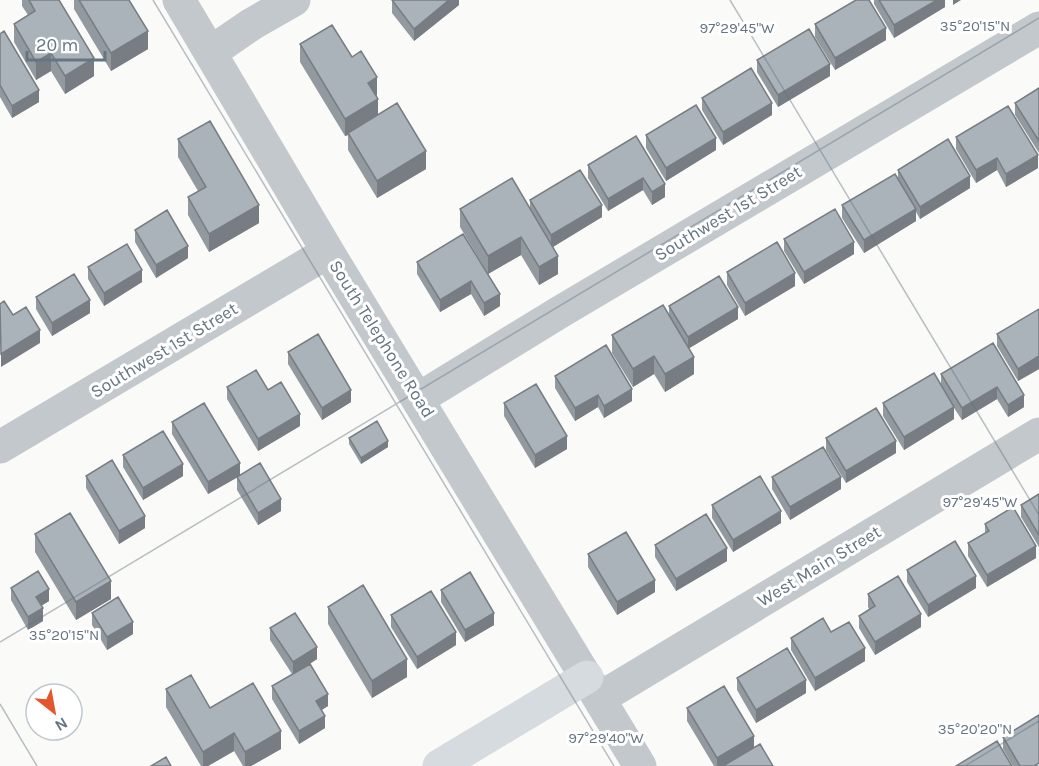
<svg xmlns="http://www.w3.org/2000/svg" width="1039" height="766" font-family="Karla,sans-serif">
	<style>
		.lines { fill: none; stroke-linecap: round; stroke-linejoin: round }
		.minor { stroke: #c3c8cc; stroke-width: 33 }
		.major { stroke: #d6dbdf; stroke-width: 33 }
		.wall { fill: #929a9f }
		.shaded-wall { fill: #777d82 }
		.building { fill: #aab3b9; stroke: #777d82; stroke-width: 1.5 }
		.ticks { fill: none; stroke: #657683; stroke-width: 1.5; stroke-opacity: 0.45 }
		.labels { text-anchor: middle; dominant-baseline: central; stroke-width: 6; stroke-linejoin: round; paint-order: stroke }
		.street-label { font-size: 18px; fill: #657683; stroke: #fff }
		.ticks-label { font-size: 15px; text-anchor: middle; fill: #657683; stroke: #fff; stroke-width: 6; stroke-linejoin: round; paint-order: stroke }
	</style>
	<rect width="100%" height="100%" fill="#fafaf8"/>
	<g class="lines">
		<path class="minor" d="M179,0L328,252L640,766
			M211,52L252,24L294,0
			M418,399L560,312L1039,28
			M0,447L328,252
			M600,698L1039,434"/>
		<path class="major" d="M439,766L587,677"/>
	</g>
	<path class="wall" d="M22,0H59L94,76L65,94L51,71L36,80L14,42V24L28,15L22,6Z
		M74,0H129L148,49L111,71L74,9Z
		M392,0H459V5L414,41L392,13Z
		M874,0H945V7L894,38L874,4Z
		M815,24L886,40L835,70L815,37Z
		M0,34L39,102L12,118L0,97Z
		M300,44L352,57L377,95L376,96L378,115L426,169L377,198L348,150V135L345,136L300,62Z
		M757,60L830,76L778,107L757,72Z
		M1039,88V153L1015,115V103Z
		M702,98L772,115L723,145L702,110Z
		M646,135L716,150L666,181L646,148Z
		M636,136L665,197L652,205L643,190L608,211L588,178V165Z
		M956,137L1038,168L1006,187L997,170L976,183L956,149Z
		M178,139L259,223L209,252L188,215V197L198,191L178,157Z
		M898,170L970,188L920,219L916,212V221L864,253L842,218V205L898,179Z
		M530,200L602,217L553,247L558,274L539,285L521,255L488,274L460,227V209L530,208Z
		M135,230L188,258L156,278L135,242Z
		M463,234L500,306L484,316L471,294L440,312L417,274V262Z
		M784,239L854,254L804,284L784,251Z
		M88,267L142,282L104,306L88,279Z
		M727,272L795,286L745,316L727,285Z
		M36,297L90,313L52,336L36,309Z
		M669,306L738,319L689,348L694,374L665,392L654,374L633,387L612,353V335L669,316Z
		M1039,309V369L1018,381L997,346V334Z
		M993,343L1024,407L1008,417L997,399L962,420L954,408V419L904,450L883,416V403L941,385V374Z
		M288,352L351,402L322,420L288,364Z
		M555,376L632,401L604,418L598,407L575,421L555,388Z
		M227,387L300,426L258,451L227,399Z
		M504,403L567,449L535,468L504,416Z
		M172,422L240,475L281,511L258,525L237,490V477L208,494L172,434Z
		M349,438L388,447L361,464L349,444Z
		M826,438L896,453L846,483L826,450Z
		M123,455L183,476L143,500L123,467Z
		M86,476L145,528L119,544L86,488Z
		M772,477L841,489L790,520L772,489Z
		M1039,494V547L1021,517V505Z
		M712,505L781,523L733,552L712,518Z
		M985,524L1036,558L987,587L968,556V543L985,533Z
		M35,534L111,599L76,620L35,552Z
		M655,545L727,561L676,591L655,557Z
		M588,554L655,592L617,615L588,567Z
		M907,570L976,588L928,617L907,582Z
		M11,588L49,601L41,606L43,621L28,630L11,600Z
		M441,590L494,625L465,642L441,602Z
		M868,594L921,627L875,655L859,628V616L869,609L868,607Z
		M328,607L407,677L372,698L328,624Z
		M92,613L133,634L107,650L92,625Z
		M391,615L456,645L417,669L391,627Z
		M270,628L317,659L308,665L328,706L322,710L325,728L299,744L272,699V686L292,674L270,640Z
		M791,638L865,661L815,691L791,650Z
		M737,678L806,693L756,723L737,690Z
		M166,689L210,708L281,749L251,766H243L234,751L208,766H201L166,707Z
		M687,708L754,747L773,766H714L687,721Z
		M1003,737L1039,766H1013L1003,749Z"/>
	<path class="shaded-wall" d="M449,0H459V5L414,41V29Z
		M937,0H945V7L894,38V25Z
		M953,0H961L953,5Z
		M886,28V40L835,70V58Z
		M148,31V49L111,71V53Z
		M51,53V71L36,80V62Z
		M94,58V76L65,94V76Z
		M830,64V76L778,107V95Z
		M377,77V95L368,100V83Z
		M39,90V102L12,118V106Z
		M378,99V117L348,133V135L345,136V119Z
		M772,103V115L723,145V132Z
		M716,138V150L666,181V168Z
		M426,151V169L377,198V181Z
		M1038,155V168L1006,187V174Z
		M997,158V170L976,183V170Z
		M970,176V188L920,219V207Z
		M643,178V190L608,211V199Z
		M665,184V197L652,205V192Z
		M259,205V223L209,252V234Z
		M602,205V217L551,248V235Z
		M916,209V221L864,253V240Z
		M521,237V255L488,274V256Z
		M854,242V254L804,284V272Z
		M188,246V258L156,278V265Z
		M558,256V274L539,285V267Z
		M142,270V282L104,306V293Z
		M795,273V286L745,316V303Z
		M471,281V294L440,312V300Z
		M500,294V306L484,316V303Z
		M90,300V313L52,336V323Z
		M738,307V319L688,349V337Z
		M40,330V343L1,367V354Z
		M654,356V374L633,387V369Z
		M1039,356V369L1018,381V369Z
		M694,357V374L665,392V374Z
		M997,387V399L962,420V408Z
		M632,389V401L604,418V406Z
		M351,390V402L322,420V408Z
		M598,395V407L575,421V408Z
		M1024,395V407L1008,417V405Z
		M954,407V419L904,450V437Z
		M300,414V426L258,451V439Z
		M567,436V449L535,468V455Z
		M388,441V447L361,464V458Z
		M896,441V453L846,483V471Z
		M240,463V476L208,494V482Z
		M183,464V476L143,500V488Z
		M841,477V489L790,520V507Z
		M281,499V511L258,525V513Z
		M781,511V523L733,552V540Z
		M145,516V528L119,544V531Z
		M1036,546V558L987,587V575Z
		M727,548V561L676,591V579Z
		M976,576V588L928,617V605Z
		M655,580V592L617,615V602Z
		M111,581V599L76,620V602Z
		M49,589V601L36,609V597Z
		M43,608V621L28,630V617Z
		M494,613V625L465,642V630Z
		M921,614V627L875,655V642Z
		M133,622V634L107,650V637Z
		M456,632V645L417,669V657Z
		M317,647V659L293,675V662Z
		M865,648V661L815,691V678Z
		M407,659V677L372,698V681Z
		M806,680V693L756,723V710Z
		M328,694V706L316,713V701Z
		M325,716V728L299,744V731Z
		M281,731V749L251,766H245V752Z
		M234,733V751L208,766H203V752Z
		M754,736V748L725,766H717V758Z"/>
	<path class="building" d="M29,0H59L94,58L65,76L51,53L36,62L14,24L35,11Z
		M79,0H129L148,31L111,53Z
		M392,0H449L414,29Z
		M856,0H869L886,28L835,58L815,24Z
		M879,0H937L894,25Z
		M332,25L352,57L361,51L377,77L368,83L378,99L345,119L300,44Z
		M809,29L830,64L778,95L757,60Z
		M4,31L39,90L12,106L0,85V34Z
		M751,68L772,103L723,132L702,98Z
		M1039,88V141L1015,103Z
		M397,103L426,151L377,181L348,133Z
		M696,105L716,138L666,168L646,135Z
		M1008,106L1038,155L1006,174L997,158L976,170L956,137Z
		M210,121L259,205L209,234L188,197L206,187L178,139Z
		M636,136L665,184L652,192L643,178L608,199L588,165Z
		M948,139L970,176L920,207L898,170Z
		M580,170L602,205L551,235L530,200Z
		M895,174L916,209L864,240L842,205Z
		M512,178L558,256L539,267L521,237L488,256L460,209Z
		M835,209L854,242L804,272L784,239Z
		M167,210L188,246L156,265L135,230Z
		M463,234L500,294L484,303L471,281L440,300L417,262Z
		M777,242L795,273L745,303L727,272Z
		M127,244L142,270L104,293L88,267Z
		M74,274L90,300L52,323L36,297Z
		M719,276L738,307L688,337L669,306Z
		M4,301L13,315L26,307L40,330L1,354L0,304Z
		M663,305L694,357L665,374L654,356L633,369L612,335Z
		M1039,309V356L1018,369L997,334Z
		M318,334L351,390L322,408L288,352Z
		M993,343L1024,395L1008,405L997,387L962,408L941,374Z
		M606,345L632,389L604,406L598,395L575,408L555,376Z
		M256,370L268,390L281,382L300,414L258,439L227,387Z
		M934,373L954,407L904,437L883,403Z
		M536,384L567,436L535,455L504,403Z
		M204,403L240,463L208,482L172,422Z
		M876,408L896,441L846,471L826,438Z
		M377,421L388,441L361,458L349,438Z
		M163,431L183,464L143,488L123,455Z
		M823,447L841,477L790,507L772,477Z
		M112,460L145,516L119,531L86,476Z
		M260,463L281,499L258,513L237,477Z
		M760,476L781,511L733,540L712,505Z
		M1039,494V535L1021,505Z
		M1013,507L1036,546L987,575L968,543L989,531L985,524Z
		M70,513L111,581L76,602L35,534Z
		M706,514L727,548L676,579L655,545Z
		M626,532L655,580L617,602L588,554Z
		M955,541L976,576L928,605L907,570Z
		M38,571L49,589L36,597L43,608L28,617L11,588Z
		M470,572L494,613L465,630L441,590Z
		M898,576L921,614L875,642L859,616L875,606L868,594Z
		M363,585L407,659L372,681L328,607Z
		M431,591L456,632L417,657L391,615Z
		M118,597L133,622L107,637L92,613Z
		M295,613L317,647L293,662L270,628Z
		M823,618L831,632L849,622L865,648L815,678L791,638Z
		M787,648L806,680L756,710L737,678Z
		M310,664L328,694L316,701L325,716L299,731L272,686Z
		M191,675L210,708L253,683L281,731L245,752L234,733L203,752L166,689Z
		M724,686L754,736L717,758L687,708Z
		M1039,715V763L1034,766H1020L1003,737Z
		M997,741L1012,766H956Z
		M760,744L773,766H723Z
		M166,757L171,766H151Z"/>
	<path class="ticks" d="M153,0L614,766M730,0L1039,515M0,642L1039,18M0,704L37,766M965,766L1039,721"/>
	<g class="labels">
		<g class="street-label">
			<text transform="translate(728 213) rotate(-31)">Southwest 1st Street</text>
			<text transform="translate(382 339) rotate(58)">South Telephone Road</text>
			<text transform="translate(164 350) rotate(-31)">Southwest 1st Street</text>
			<text transform="translate(819 566) rotate(-31)">West Main Street</text>
		</g>
	</g>
	<g class="ticks-label">
		<text x="975" y="31">35°20'15"N</text>
		<text x="737" y="33">97°29'45"W</text>
		<text x="980" y="507">97°29'45"W</text>
		<text x="64" y="640">35°20'15"N</text>
		<text x="975" y="734">35°20'20"N</text>
		<text x="606" y="743">97°29'40"W</text>
	</g>
	<g transform="translate(54 712) rotate(149)"><circle r="28" fill="#ffffff" stroke="#c1c8cd" stroke-width="1.5"/>
	<path d="M0-4.5L10 22L0 15L-10 22Z" fill="#e4572e"/>
	<text y="-9" font-size="16" font-weight="bold" text-anchor="middle" fill="#657683">N</text>
	</g>
	<path d="M27 51v9h78v-9" fill="none" stroke="#657683" stroke-width="3"/>
	<text x="36" y="51" font-size="18" fill="#657683" stroke="#ffffff" stroke-width="4.5" paint-order="stroke">20 m</text>
</svg>
